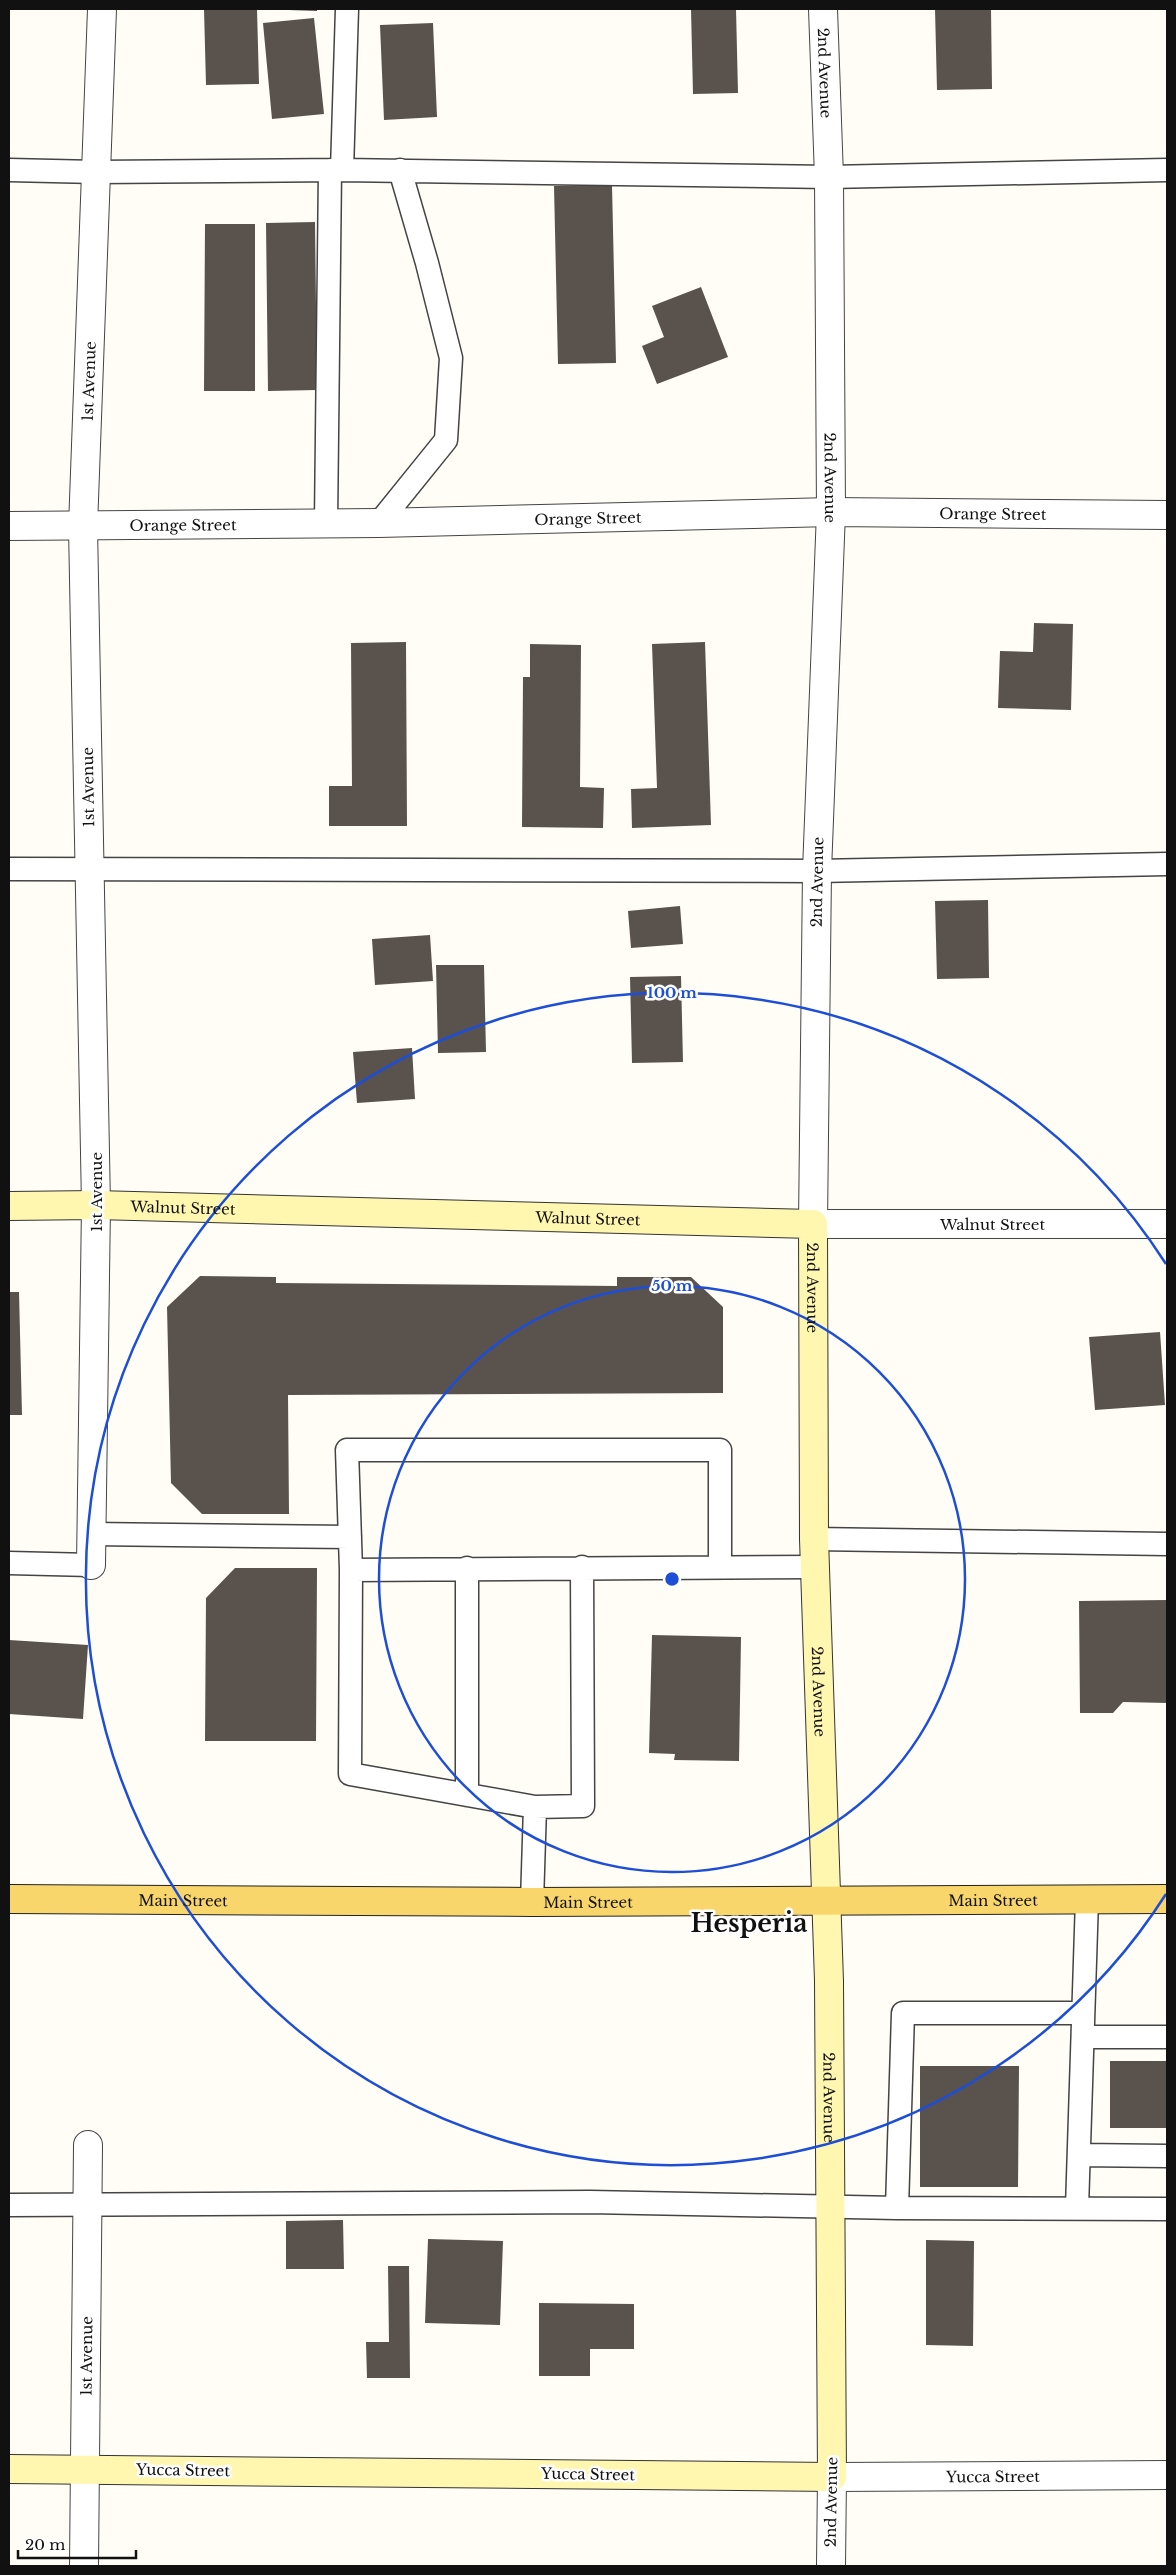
<svg xmlns="http://www.w3.org/2000/svg" width="1176" height="2575" font-family="'Libre Baskerville',serif">
	<style>
		.building { fill: #5a524d }
		.lines { fill: none; stroke-linecap: round; stroke-linejoin: round }
		.service-casing { stroke: #444; stroke-width: 25 }
		.minor-casing { stroke: #444; stroke-width: 30 }
		.secondary-casing { stroke: #333; stroke-width: 30 }
		.primary-casing { stroke: #222; stroke-width: 30 }
		.service { stroke: #fff; stroke-width: 22 }
		.minor { stroke: #fff; stroke-width: 28 }
		.secondary { stroke: #fff6b0; stroke-width: 28 }
		.primary { stroke: #f9d66b; stroke-width: 28 }
		.ring { fill: none; stroke: #1d4ed8; stroke-width: 2.5 }
		.labels { text-anchor: middle; dominant-baseline: central; stroke-width: 5; stroke-linejoin: round; paint-order: stroke }
		.street-label { font-size: 15px; fill: #111; stroke: #fff }
		.town-label { font-size: 25px; font-weight: bold; fill: #111; stroke: #fff }
		.centre { fill: #1d4ed8; stroke: #fff; stroke-width: 2.5 }
		.ring-label { font-size: 15px; text-anchor: middle; font-weight: bold; fill: #1d4ed8; stroke: #fff; stroke-width: 5; stroke-linejoin: round; paint-order: stroke }
	</style>
	<rect width="100%" height="100%" fill="#fffdf5"/>
	<path class="building" d="M204,9H257L259,84L206,85Z
		M288,9H317V11L288,10Z
		M691,9H736L738,93L693,94Z
		M935,9H991L992,89L937,90Z
		M314,18L324,114L272,119L263,23Z
		M433,23L437,117L384,120L380,25Z
		M612,185L616,363L558,364L554,186Z
		M315,222L317,390L268,391L266,223Z
		M205,224H255V391H204Z
		M701,287L728,357L657,384L642,346L664,337L652,306Z
		M1034,623L1073,624L1071,710L998,708L1000,651L1033,652Z
		M406,642L407,826H329V786H352L351,643Z
		M705,642L711,825L632,828L631,789L657,788L652,644Z
		M530,644L581,645L580,787L604,788L603,828L522,827L523,677H530Z
		M988,900L989,978L937,979L935,901Z
		M680,906L683,944L631,948L628,911Z
		M430,935L433,981L375,985L372,939Z
		M436,965H484L486,1052L438,1053Z
		M681,976L683,1062L632,1063L630,977Z
		M412,1048L415,1099L357,1103L353,1052Z
		M200,1276L276,1277V1283L617,1286V1277H691L723,1307V1393L288,1395L289,1514H202L171,1483L167,1307Z
		M9,1292H19L22,1415H9Z
		M1160,1332L1165,1405L1095,1410L1089,1337Z
		M235,1568H317L316,1741H205L206,1598Z
		M1167,1600V1703L1123,1702L1113,1713H1080L1079,1601Z
		M652,1635L741,1637L739,1761L674,1760L675,1754L649,1753Z
		M9,1640L88,1645L83,1719L9,1714Z
		M1110,2061H1167V2128H1110Z
		M920,2066H1019L1018,2187H920Z
		M343,2220L344,2269H286V2221Z
		M428,2239L503,2241L500,2325L425,2323Z
		M926,2240L974,2241L973,2346L926,2345Z
		M388,2266H409L410,2378H367L366,2342H389Z
		M539,2303L634,2304V2349H590V2376H539Z"/>
	<g class="lines">
		<g class="service-casing">
			<path id="service" d="M9,170L96,172L342,170L829,177L1167,170
				M342,170L347,9
				M326,523L330,170
				M379,523L446,440L451,358L427,263L400,170
				M9,869L817,871L1167,864
				M91,1534L350,1537
				M814,1539L1167,1544
				M9,1563L91,1565
				M582,1567L583,1806L535,1807L350,1774L351,1570L347,1450H720V1567
				M467,1568V1795
				M351,1570L815,1567
				M532,1902L535,1807
				M1083,2037H1167
				M1079,2155L1167,2156
				M9,2205L590,2202L897,2208L1167,2209
				M897,2208L903,2013H1083
				M1077,2208L1087,1899"/>
		</g>
		<g class="minor-casing">
			<g id="minor">
				<path id="s1" d="M823,9L829,177L831,512L817,871L813,1224H1167"/>
				<path id="s2" d="M9,526L379,523L831,512L1167,515"/>
				<path id="s3" d="M91,1565L96,1205L83,527L102,9"/>
				<path id="s4" d="M84,2566L88,2145"/>
				<path id="s5" d="M831,2566L832,2477L1167,2475"/>
			</g>
		</g>
		<g class="secondary-casing">
			<g id="secondary">
				<path id="s6" d="M9,1206L96,1205L813,1224L814,1539L829,1981L832,2477L9,2469"/>
			</g>
		</g>
		<g class="primary-casing">
			<g id="primary">
				<path id="s7" d="M9,1899L532,1902L1167,1899"/>
			</g>
		</g>
		<use href="#service" class="service"/>
		<use href="#minor" class="minor"/>
		<use href="#secondary" class="secondary"/>
		<use href="#primary" class="primary"/>
	</g>
	<g class="ring">
		<circle cx="672" cy="1579" r="293"/>
		<path d="M1166 1894A586 586 0 1 1 1166 1264"/>
	</g>
	<g class="labels">
		<g class="street-label">
			<text stroke="none"><textPath href="#s1" startOffset="64">2nd Avenue</textPath></text>
			<text stroke="none"><textPath href="#s3" startOffset="1184">1st Avenue</textPath></text>
			<text stroke="none"><textPath href="#s1" startOffset="469">2nd Avenue</textPath></text>
			<text stroke="none"><textPath href="#s2" startOffset="984">Orange Street</textPath></text>
			<text stroke="none"><textPath href="#s2" startOffset="579">Orange Street</textPath></text>
			<text stroke="none"><textPath href="#s2" startOffset="174">Orange Street</textPath></text>
			<text transform="translate(88 787) rotate(-91)">1st Avenue</text>
			<text transform="translate(817 882) rotate(-89)">2nd Avenue</text>
			<text transform="translate(96 1192) rotate(-90)">1st Avenue</text>
			<text stroke="none"><textPath href="#s6" startOffset="174">Walnut Street</textPath></text>
			<text stroke="none"><textPath href="#s6" startOffset="579">Walnut Street</textPath></text>
			<text stroke="none"><textPath href="#s1" startOffset="1395">Walnut Street</textPath></text>
			<text stroke="none"><textPath href="#s6" startOffset="868">2nd Avenue</textPath></text>
			<text stroke="none"><textPath href="#s6" startOffset="1272">2nd Avenue</textPath></text>
			<text stroke="none"><textPath href="#s7" startOffset="174">Main Street</textPath></text>
			<text stroke="none"><textPath href="#s7" startOffset="984">Main Street</textPath></text>
			<text stroke="none"><textPath href="#s7" startOffset="579">Main Street</textPath></text>
			<text stroke="none"><textPath href="#s6" startOffset="1678">2nd Avenue</textPath></text>
			<text stroke="none"><textPath href="#s4" startOffset="210">1st Avenue</textPath></text>
			<text transform="translate(183 2470) rotate(1)">Yucca Street</text>
			<text transform="translate(588 2474) rotate(1)">Yucca Street</text>
			<text stroke="none"><textPath href="#s5" startOffset="250">Yucca Street</textPath></text>
			<text transform="translate(831 2502) rotate(-89)">2nd Avenue</text>
		</g>
		<g class="town-label">
			<text x="749" y="1923">Hesperia</text>
		</g>
	</g>
	<circle cx="672" cy="1579" r="8" class="centre"/>
	<g class="ring-label">
		<text x="672" y="998">100 m</text>
		<text x="672" y="1291">50 m</text>
	</g>
	<rect width="1176" height="2575" fill="none" stroke="#111111" stroke-width="20"/>
	<path d="M18 2550v8h118v-8" fill="none" stroke="#111111" stroke-width="2.5"/>
	<text x="25" y="2550" font-size="15" fill="#111111" stroke="#ffffff" stroke-width="4" paint-order="stroke">20 m</text>
</svg>
